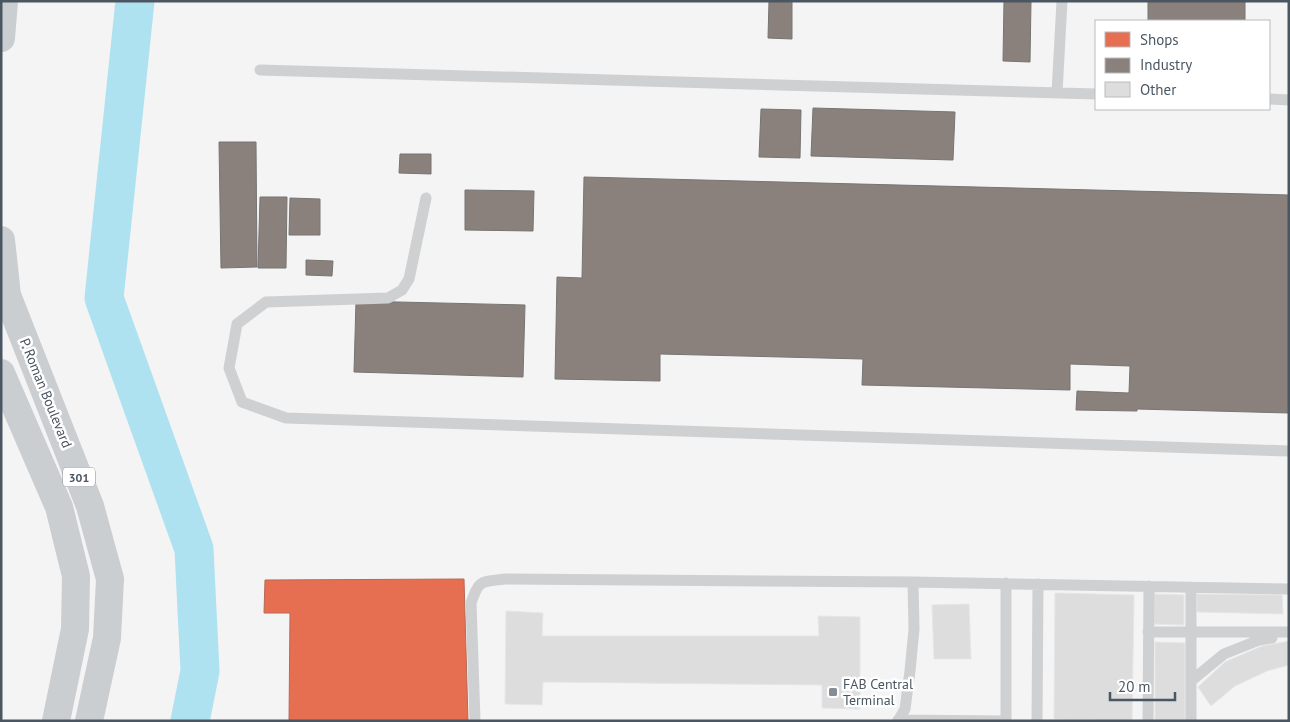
<svg xmlns="http://www.w3.org/2000/svg" width="1290" height="722" font-family="'PT Sans',sans-serif">
	<style>
		.shops { fill: #e76f51; stroke: #b86856 }
		.industry { fill: #8a817c; stroke: #777474 }
		.lines { fill: none; stroke-linecap: round; stroke-linejoin: round }
		.river { stroke: #aee2f0; stroke-width: 39 }
		.building { fill: #ddddde; stroke: #e5e6e7 }
		.service { stroke: #ced0d2; stroke-width: 11 }
		.primary { stroke: #caced1; stroke-width: 28 }
		.poi-dot { fill: #868d94; stroke: #fff; stroke-width: 2 }
		.labels { text-anchor: middle; dominant-baseline: central; stroke-width: 5; stroke-linejoin: round; paint-order: stroke }
		.shield { fill: #fff; stroke: #808990; stroke-width: 1 }
		.shield-label { font-size: 12px; font-weight: bold; fill: #4a5661 }
		.street-label { font-size: 14px; fill: #4a5661; stroke: #fff }
		.poi-label { font-size: 14px; fill: #4a5661; stroke: #fff; text-anchor: start }
	</style>
	<rect width="100%" height="100%" fill="#f4f4f4"/>
	<path class="shops" d="M464,579L468,721H289L290,613H264L265,580Z"/>
	<path class="industry" d="M769,1H792V39L768,38Z
		M1004,1H1031L1030,62L1003,61Z
		M1148,1H1245V21H1148Z
		M813,108L955,112L953,160L811,156Z
		M761,109L801,110L800,158L759,157Z
		M219,142H256L257,267L221,268Z
		M400,154H431V174L399,173Z
		M584,177L1289,195V413L1137,409V411L1076,410L1077,391L1129,393L1130,366L1070,364V390L862,385L863,359L660,354V381L555,379L557,277L582,278Z
		M465,190L534,191L533,231L465,230Z
		M260,197H287L286,268H258Z
		M290,198L320,199V235H289Z
		M306,260L333,261L332,276L306,275Z
		M356,301L525,305L523,377L354,372Z"/>
	<g class="lines">
		<path class="river" d="M135,1L104,298L194,549L200,671L190,721"/>
	</g>
	<path class="building" d="M1055,593L1134,595L1132,721L1054,719Z
		M1154,594L1184,595V625L1154,624Z
		M1197,594L1282,595L1283,614L1197,612Z
		M969,604L971,659H934L932,605Z
		M506,611L543,613L542,636H819L818,616L860,617V709L822,708V685L543,682L542,705L505,704Z
		M1289,641V665L1267,671L1235,686L1211,706L1198,687L1225,662L1262,646Z
		M1155,642L1185,643V721H1155Z"/>
	<g class="lines">
		<path class="service" d="M260,70L1096,94
			M1057,93L1062,1
			M1269,99L1289,100
			M426,198L409,279L402,290L388,298L266,302L237,324L229,368L242,402L286,418L1289,451
			M1191,587V721
			M1148,632H1289
			M1191,681L1224,654L1259,640L1272,638
			M898,720L1006,721V583
			M475,721L471,603C479,579 481,582 505,579L913,582L1289,589
			M898,721L905,709L910,671L914,629L913,582
			M1037,721L1038,584
			M1148,721L1149,586"/>
		<path class="primary" d="M1,38L4,1
			M1,240L7,295L90,506L110,579L107,638L89,721
			M1,373L59,507L76,576L75,629L56,721"/>
	</g>
	<rect class="poi-dot" x="828" y="687" width="10" height="10" rx="2.5"/>
	<g class="labels">
		<rect class="shield" x="63" y="467.5" width="32" height="19" rx="4"/>
		<g class="shield-label">
			<text x="79" y="477">301</text>
		</g>
		<g class="street-label">
			<text transform="translate(46 393) rotate(68)">P. Roman Boulevard</text>
		</g>
		<g class="poi-label">
			<text x="843" y="684">FAB Central<tspan x="843" dy="16">Terminal</tspan></text>
		</g>
	</g>
	<rect width="1290" height="722" fill="none" stroke="#4a5661" stroke-width="5"/>
	<rect x="1095" y="20" width="175" height="90" fill="#ffffff" stroke="#b7bbc0"/>
	<rect x="1105" y="32" width="25" height="15" fill="#e76f51" stroke="#b7bbc0"/>
	<text x="1140" y="45" font-size="15" fill="#4a5661">Shops</text>
	<rect x="1105" y="58" width="25" height="15" fill="#8a817c" stroke="#b7bbc0"/>
	<text x="1140" y="70" font-size="15" fill="#4a5661">Industry</text>
	<rect x="1105" y="82" width="25" height="15" fill="#ddddde" stroke="#b7bbc0"/>
	<text x="1140" y="95" font-size="15" fill="#4a5661">Other</text>
	<path d="M1110 692v8h65v-8" fill="none" stroke="#4a5661" stroke-width="2.5"/>
	<text x="1118" y="692" font-size="15" fill="#4a5661" stroke="#ffffff" stroke-width="4" paint-order="stroke">20 m</text>
</svg>
